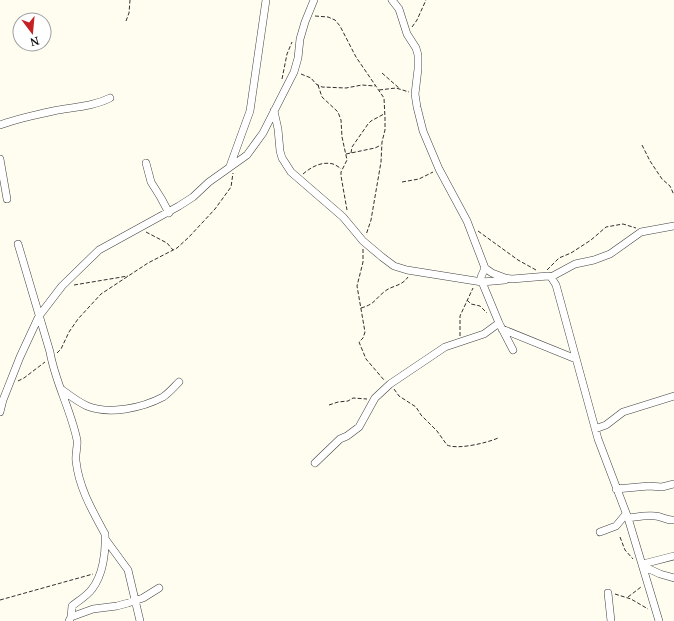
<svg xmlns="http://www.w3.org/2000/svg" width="674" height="621" font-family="'Noto Serif',serif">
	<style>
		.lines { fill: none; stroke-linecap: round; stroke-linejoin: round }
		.minor-casing { stroke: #414141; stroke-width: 8 }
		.path { stroke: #303030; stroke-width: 1; stroke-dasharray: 4 2; stroke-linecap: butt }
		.minor { stroke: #fff; stroke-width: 7 }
	</style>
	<rect width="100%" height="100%" fill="#fffcf0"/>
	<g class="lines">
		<g class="minor-casing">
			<path id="minor" d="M392,0L399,9L407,34L416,48L418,55V69L415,94L417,107L423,131L439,169L467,221L485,268L492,273L505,278L512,279L548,276L551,277L556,285L598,439L628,518L659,621
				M274,111L278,129L280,151L282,158L291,172L343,217L363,241L382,257L394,266L407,270L482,282L481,277L485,268
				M0,125C19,118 39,114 58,110C76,107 94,106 110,98
				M0,159L7,199
				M146,163L151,182L161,198L169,213
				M230,166L250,111L266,0
				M18,244L50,352C55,382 71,410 77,440C78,446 75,454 76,461C79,488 92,510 105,534C106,552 103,575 92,589C87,596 78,601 72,606L71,617L69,621
				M551,277L575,264L594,260L610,254L641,232L674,226
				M505,280L482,282L499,323L513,350
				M502,329L576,359
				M61,389C69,395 78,402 87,406C110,415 142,408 163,397C169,393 174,387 179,382
				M0,412L3,400L20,357L39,316L62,286L99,250L179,206L193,197L209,182L247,155L263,133L294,72L298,58L300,39L305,22L314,0
				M595,429L606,425L623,412L674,396
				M315,463L340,439L347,436L359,427L375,398L390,384L445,347L484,334L499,323
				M616,489L649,486L662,487L674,484
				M628,518C637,517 646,515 655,516C662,516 666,521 674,520
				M600,532L616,526L626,514
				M106,540L128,570L140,621
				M643,564L674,556
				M643,566L660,574L674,578
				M608,593L611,621
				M71,617L93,609L117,606L128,603L143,598L159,588"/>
		</g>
		<path class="path" d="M315,16L328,17L335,20L340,26L356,57L384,98L385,118V130L382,142L381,162L371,220L366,235
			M126,21L129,13L130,0
			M412,27L417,20L426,0
			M382,73L399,88
			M301,74L311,78L316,84L322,87L346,88L362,85L375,86
			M282,79L287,54L292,42
			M318,85L322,97L338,112L341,120L342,137L347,160L341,172V176L347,210
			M379,90L396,88L409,92
			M642,145L650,161L662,179L670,186L674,195
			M351,153L352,147L368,124L371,121L384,114
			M346,154L375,148L381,145
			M303,174C311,167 322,161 333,164C336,165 339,167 341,169
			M402,182L419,179L433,172
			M478,231L518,260L536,270
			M146,232L167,243L173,250
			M363,249V262L357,286L365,332L363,338L359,342L366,359L384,380
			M547,270L559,258L571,253L591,240L606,227L623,224L636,228
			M74,285L128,276
			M467,300L471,304L480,306L487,313
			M361,308C375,304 374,300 384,292C392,285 401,287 408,277
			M460,336V316L473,288
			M57,353L61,349L69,332L78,319L101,294L148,263L177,248L189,237L215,209L231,187L233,173
			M18,381L24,378L45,362
			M394,389L399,396L416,407L421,415L437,431L447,445C457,450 487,443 498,438
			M329,405L338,402L348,401L353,398L367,399
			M620,537L625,550L633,559
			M615,594L631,599L648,609
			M628,597L641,587
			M0,600L93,574"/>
		<use href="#minor" class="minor"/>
	</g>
	<g transform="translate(32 32) rotate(164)"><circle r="19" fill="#ffffff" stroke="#9f9f9f"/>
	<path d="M0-3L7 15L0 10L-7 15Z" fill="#c42124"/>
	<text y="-6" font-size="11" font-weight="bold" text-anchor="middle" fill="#0e0e0e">N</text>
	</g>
</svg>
